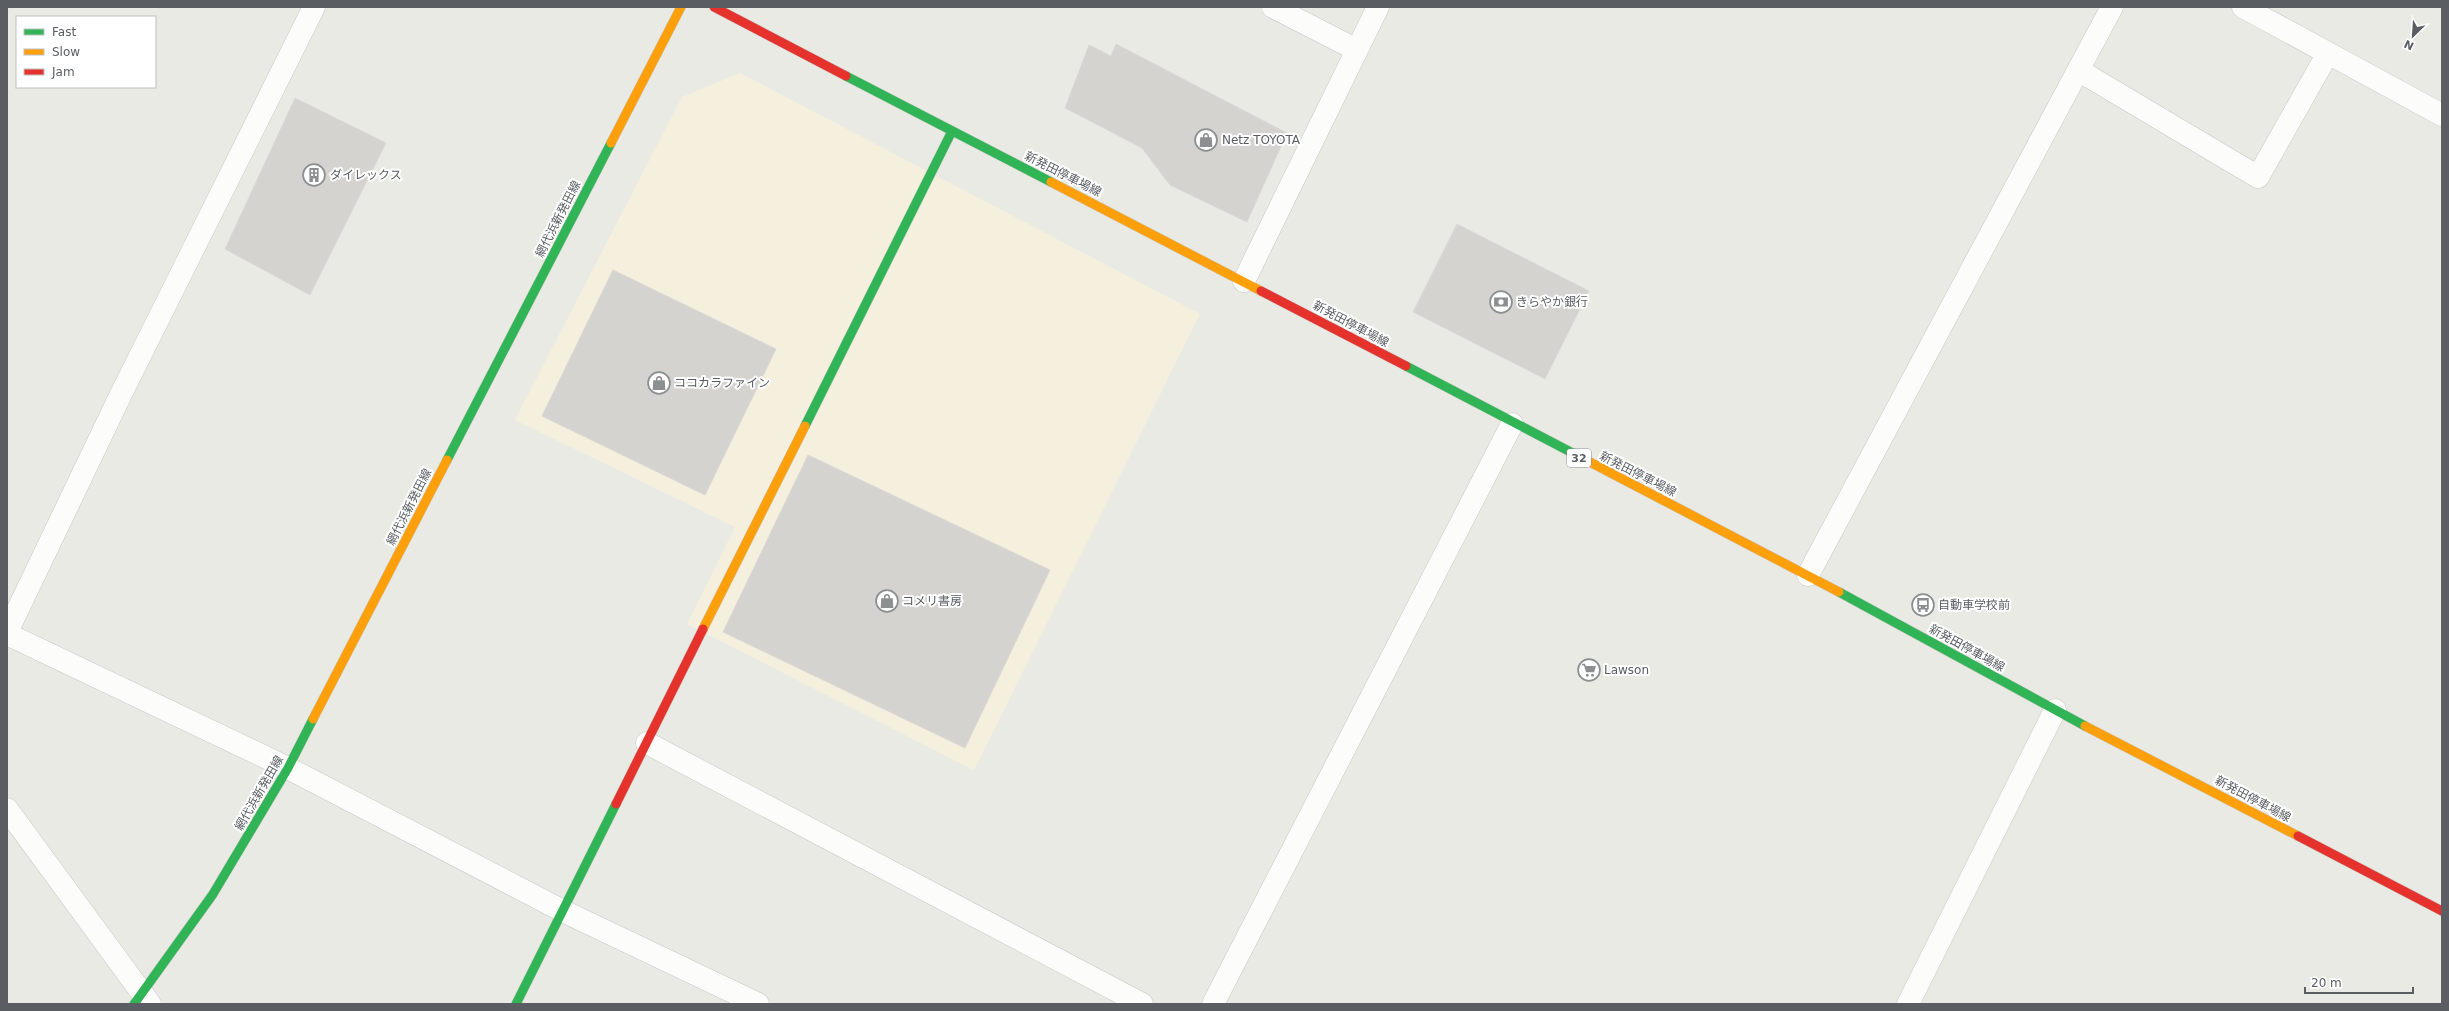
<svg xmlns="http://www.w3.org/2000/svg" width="2449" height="1011" font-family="'DejaVu Sans','Noto Sans JP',sans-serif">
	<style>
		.commercial { fill: #f4f0dd }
		.building { fill: #d4d3d0; stroke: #dad9d4 }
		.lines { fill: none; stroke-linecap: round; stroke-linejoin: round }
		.street-casing { stroke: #c7c7c7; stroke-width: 23 }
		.fast-casing { stroke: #c6c7c5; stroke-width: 10 }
		.slow-casing { stroke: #c6c7c5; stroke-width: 10 }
		.jam-casing { stroke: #c6c7c5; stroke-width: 10 }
		.street { stroke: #fcfcfb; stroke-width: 22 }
		.fast { stroke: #30b455; stroke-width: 9 }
		.slow { stroke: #ff9f0a; stroke-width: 9 }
		.jam { stroke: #e5322d; stroke-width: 9 }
		.labels { text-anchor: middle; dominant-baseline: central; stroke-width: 4; stroke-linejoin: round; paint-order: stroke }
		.shield { fill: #fff; stroke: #8c8e92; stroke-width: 1 }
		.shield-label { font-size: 11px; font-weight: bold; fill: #5a5e63 }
		.poi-label { font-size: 12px; fill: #5a5e63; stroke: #fff; text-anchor: start }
		.street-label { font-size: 12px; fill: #5a5e63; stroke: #fff }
	</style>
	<rect width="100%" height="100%" fill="#eaeae5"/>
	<path class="commercial" d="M740,73L1200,314L974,770L687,624L735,527L515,420L682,97Z"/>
	<path class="building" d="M1116,44L1287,133L1247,222L1170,185L1142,148L1065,108L1089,45L1111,56Z
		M295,98L386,143L310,295L225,249Z
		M1457,224L1589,291L1545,379L1413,312Z
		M613,270L776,349L705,495L542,416Z
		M808,455L1050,570L965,748L723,632Z"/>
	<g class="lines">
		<g class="street-casing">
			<path id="street" d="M1273,7L1357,50
				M2243,7L2442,115
				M2078,70L2258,177L2328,53
				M1244,281L1378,7
				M1808,575L2112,7
				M7,632L122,392L314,7
				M7,634L288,768L563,911L758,1004
				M647,743L1142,1004
				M7,809L150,1004
				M1213,1004L1512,424
				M1908,1004L2055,710"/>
		</g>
		<g class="fast-casing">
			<path id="fast" d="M846,76L1051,182
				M1406,366L1586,460
				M805,426L952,131
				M447,460L611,143
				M1839,592L2085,726
				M134,1004L213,894L288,768L313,719
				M516,1004L616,804"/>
		</g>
		<g class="slow-casing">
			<path id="slow" d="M611,143L681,7
				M1051,182L1261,291
				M1586,460L1839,592
				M703,629L805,426
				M313,719L447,460
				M2085,726L2298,836"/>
		</g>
		<g class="jam-casing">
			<path id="jam" d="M714,7L846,76
				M1261,291L1406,366
				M616,804L703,629
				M2298,836L2442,911"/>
		</g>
		<use href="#street" class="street"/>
		<use href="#fast" class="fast"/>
		<use href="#slow" class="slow"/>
		<use href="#jam" class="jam"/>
	</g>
	<defs>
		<g id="shop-ring" transform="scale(1.15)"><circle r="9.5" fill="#fff" stroke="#8c8f90" stroke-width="1.5"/><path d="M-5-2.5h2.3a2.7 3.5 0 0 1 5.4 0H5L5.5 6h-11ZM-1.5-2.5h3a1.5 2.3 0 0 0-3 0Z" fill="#8c8f90"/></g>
		<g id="building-ring" transform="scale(1.15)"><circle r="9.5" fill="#fff" stroke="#8c8f90" stroke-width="1.5"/><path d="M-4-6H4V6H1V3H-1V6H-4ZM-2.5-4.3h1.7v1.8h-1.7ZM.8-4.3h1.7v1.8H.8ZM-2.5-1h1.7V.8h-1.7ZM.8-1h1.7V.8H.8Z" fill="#8c8f90"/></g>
		<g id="bank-ring" transform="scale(1.15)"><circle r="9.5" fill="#fff" stroke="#8c8f90" stroke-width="1.5"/><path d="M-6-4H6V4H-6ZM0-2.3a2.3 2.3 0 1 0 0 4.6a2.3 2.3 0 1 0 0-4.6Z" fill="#8c8f90"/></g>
		<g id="bus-ring" transform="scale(1.15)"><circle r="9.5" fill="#fff" stroke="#8c8f90" stroke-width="1.5"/><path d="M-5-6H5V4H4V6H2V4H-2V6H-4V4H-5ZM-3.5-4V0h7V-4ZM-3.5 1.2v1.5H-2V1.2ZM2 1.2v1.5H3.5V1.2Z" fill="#8c8f90"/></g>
		<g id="supermarket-ring" transform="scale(1.15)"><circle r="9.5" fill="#fff" stroke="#8c8f90" stroke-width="1.5"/><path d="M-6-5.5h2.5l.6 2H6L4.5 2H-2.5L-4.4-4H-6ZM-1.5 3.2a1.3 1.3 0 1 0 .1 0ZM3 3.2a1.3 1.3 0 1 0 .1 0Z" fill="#8c8f90"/></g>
	</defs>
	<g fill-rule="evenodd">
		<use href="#shop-ring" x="1206" y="140"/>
		<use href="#building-ring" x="314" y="175"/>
		<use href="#bank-ring" x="1501" y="302"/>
		<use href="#shop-ring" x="659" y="383"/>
		<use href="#shop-ring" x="887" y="601"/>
		<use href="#bus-ring" x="1923" y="605"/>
		<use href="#supermarket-ring" x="1589" y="670"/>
	</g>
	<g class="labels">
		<rect class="shield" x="1567" y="449" width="24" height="18" rx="3"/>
		<g class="shield-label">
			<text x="1579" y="458">32</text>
		</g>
		<g class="poi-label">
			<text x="1222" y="140">Netz TOYOTA</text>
			<text x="330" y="175">ダイレックス</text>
			<text x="1516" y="302">きらやか銀行</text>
			<text x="674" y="383">ココカラファイン</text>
			<text x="902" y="601">コメリ書房</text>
			<text x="1938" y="605">自動車学校前</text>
			<text x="1604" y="670">Lawson</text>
		</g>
		<g class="street-label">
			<text transform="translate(1063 174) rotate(27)">新発田停車場線</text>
			<text transform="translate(558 219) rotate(-63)">網代浜新発田線</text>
			<text transform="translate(1351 324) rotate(28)">新発田停車場線</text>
			<text transform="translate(1638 474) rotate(27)">新発田停車場線</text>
			<text transform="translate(409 507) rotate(-63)">網代浜新発田線</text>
			<text transform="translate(1967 648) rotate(29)">新発田停車場線</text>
			<text transform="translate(259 793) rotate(-60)">網代浜新発田線</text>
			<text transform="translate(2253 799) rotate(28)">新発田停車場線</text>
		</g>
	</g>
	<rect width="2449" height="1011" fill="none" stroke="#5a5e63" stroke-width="16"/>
	<rect x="16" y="16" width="140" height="72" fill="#ffffff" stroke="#bdbfc1"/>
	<rect x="24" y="29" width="20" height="6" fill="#30b455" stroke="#bdbfc1"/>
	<text x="52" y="36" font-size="12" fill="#5a5e63">Fast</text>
	<rect x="24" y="49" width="20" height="6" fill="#ff9f0a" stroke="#bdbfc1"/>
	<text x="52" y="56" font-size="12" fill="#5a5e63">Slow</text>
	<rect x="24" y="69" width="20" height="6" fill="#e5322d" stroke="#bdbfc1"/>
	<text x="52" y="76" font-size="12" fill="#5a5e63">Jam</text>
	<g transform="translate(2413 36) rotate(205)" stroke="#ffffff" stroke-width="3" paint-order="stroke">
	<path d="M0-3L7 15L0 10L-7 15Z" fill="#5a5e63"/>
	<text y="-6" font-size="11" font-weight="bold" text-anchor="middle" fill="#5a5e63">N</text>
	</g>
	<path d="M2305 987v6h108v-6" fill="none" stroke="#5a5e63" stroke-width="2"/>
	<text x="2311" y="987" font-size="12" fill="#5a5e63" stroke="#ffffff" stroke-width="3" paint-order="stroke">20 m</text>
</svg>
